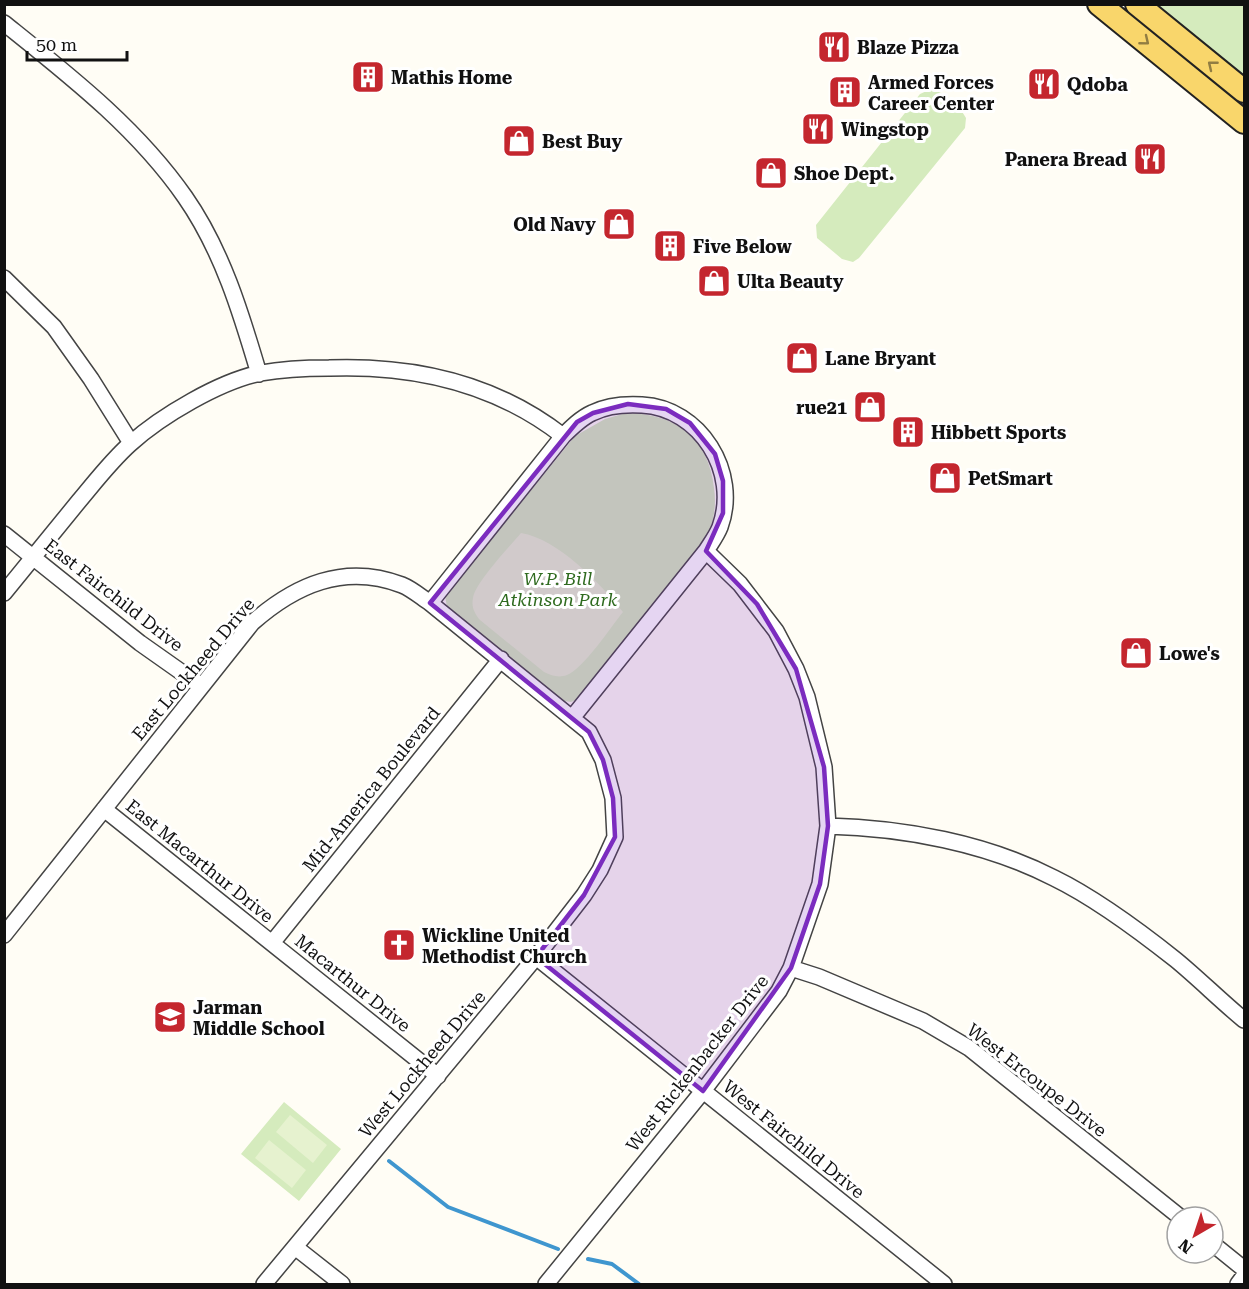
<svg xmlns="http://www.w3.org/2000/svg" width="1249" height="1289" font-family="'Roboto Serif',serif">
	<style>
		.green { fill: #d5ebbd }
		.pitch { fill: #e6f2cf }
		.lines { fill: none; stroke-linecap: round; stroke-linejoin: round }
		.stream { stroke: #3f96cf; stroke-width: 4 }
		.minor-casing { stroke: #444; stroke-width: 18 }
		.primary-casing { stroke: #222; stroke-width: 26 }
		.minor { stroke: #fff; stroke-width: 15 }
		.primary { stroke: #f9d66b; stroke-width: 22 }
		.oneway { stroke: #917d42 }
		.marked { fill: #7b2cbf; fill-opacity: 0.2; stroke: #7b2cbf; stroke-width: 4.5; stroke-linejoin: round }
		.labels { text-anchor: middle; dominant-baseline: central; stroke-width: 6; stroke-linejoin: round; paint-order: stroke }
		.poi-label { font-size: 18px; font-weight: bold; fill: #111; stroke: #fff; text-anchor: start }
		.park-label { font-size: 18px; font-style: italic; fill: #2f6b1f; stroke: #fff }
		.street-label { font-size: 18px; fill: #111; stroke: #fff }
	</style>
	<rect width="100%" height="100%" fill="#fffdf5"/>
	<path class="green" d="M1157,5H1244V75Z
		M931,89C946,93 959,105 966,118L965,128L859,258L853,262L842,259L817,238L816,225L920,94Z
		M626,413C675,413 709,438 714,488C716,501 715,516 710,529C706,537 700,545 695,552L576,700L571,702L564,701L447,607L445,596L575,436L605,419Z
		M284,1102L341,1149L299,1201L241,1154Z"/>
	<path class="pitch" d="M521,533C558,539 600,583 623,612C611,627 583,669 567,675C559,678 552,676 544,672L480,620C475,614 471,607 473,598C475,583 510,546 521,533Z
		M290,1115L327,1145L313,1163L276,1132Z
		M269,1140L306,1170L292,1188L255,1158Z"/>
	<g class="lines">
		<path class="stream" d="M389,1161L448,1207L558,1249
			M588,1259L612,1264L639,1284"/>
		<g class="minor-casing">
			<path id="minor" d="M4,23C70,76 137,128 185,197C222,250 241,313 259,374
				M4,278L54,327L91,379L131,443
				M4,534L140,643L201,686
				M4,593C29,562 54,532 79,501C95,482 111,461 130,444C161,416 220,381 261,373C283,369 306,368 329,368C413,365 495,383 563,436
				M430,603L563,436C572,427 581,418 592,413C608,405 625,404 642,405C700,408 740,472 720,527C717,535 711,543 706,551L572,718
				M104,809L438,1076
				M828,826C904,828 986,843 1054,878C1093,897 1142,933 1176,960C1199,979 1221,1001 1244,1020
				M4,935L252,623C295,585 344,563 402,585C412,589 421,597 430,603L589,732L603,760L613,798L615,837L600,870L584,895L536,957L264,1284
				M272,943L501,659
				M536,957L944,1284
				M791,968L819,977L923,1021L969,1048L1180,1217
				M1213,1244L1244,1269
				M295,1247L342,1284
				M546,1284L703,1091L779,991L791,968L820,884L828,826L824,767L807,697L796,669L776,631L740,584L706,551
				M1238,1284L1244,1276"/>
		</g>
		<g class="primary-casing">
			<path id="primary" d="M1099,4L1244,122
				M1137,4L1244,91"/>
		</g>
		<use href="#minor" class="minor"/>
		<use href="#primary" class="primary"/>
	</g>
	<defs><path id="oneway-chevron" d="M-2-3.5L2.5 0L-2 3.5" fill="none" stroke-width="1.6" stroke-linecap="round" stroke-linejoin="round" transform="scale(1.5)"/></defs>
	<g class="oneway">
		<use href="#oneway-chevron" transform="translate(1145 41) rotate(39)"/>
		<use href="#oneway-chevron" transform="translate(1212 65) rotate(-141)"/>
	</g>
	<path class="marked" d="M628,404L666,409L690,423L715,454L723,481V513L706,551L757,604L796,669L824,767L828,826L820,884L791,968L703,1091L536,957L584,895L615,837L613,798L603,760L589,732L430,603L577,422L593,413Z"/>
	<defs>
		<g id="restaurant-square" transform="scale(1.725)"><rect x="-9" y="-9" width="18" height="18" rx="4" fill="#c4262e" stroke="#fff"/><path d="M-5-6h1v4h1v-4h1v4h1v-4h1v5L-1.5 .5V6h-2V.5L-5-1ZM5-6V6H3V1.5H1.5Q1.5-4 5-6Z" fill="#fff"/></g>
		<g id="building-square" transform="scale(1.725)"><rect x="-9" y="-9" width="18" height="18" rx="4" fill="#c4262e" stroke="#fff"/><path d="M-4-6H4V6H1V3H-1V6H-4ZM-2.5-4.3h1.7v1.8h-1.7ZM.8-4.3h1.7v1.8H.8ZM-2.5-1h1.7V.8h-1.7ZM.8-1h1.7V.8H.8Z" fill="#fff"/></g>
		<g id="shop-square" transform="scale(1.725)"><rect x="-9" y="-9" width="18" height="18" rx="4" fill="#c4262e" stroke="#fff"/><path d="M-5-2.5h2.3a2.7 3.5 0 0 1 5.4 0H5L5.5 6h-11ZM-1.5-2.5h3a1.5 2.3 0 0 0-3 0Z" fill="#fff"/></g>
		<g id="church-square" transform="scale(1.725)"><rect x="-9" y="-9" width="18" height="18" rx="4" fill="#c4262e" stroke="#fff"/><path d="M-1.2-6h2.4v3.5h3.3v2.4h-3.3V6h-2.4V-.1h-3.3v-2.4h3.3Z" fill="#fff"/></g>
		<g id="school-square" transform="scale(1.725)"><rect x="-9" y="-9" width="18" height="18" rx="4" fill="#c4262e" stroke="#fff"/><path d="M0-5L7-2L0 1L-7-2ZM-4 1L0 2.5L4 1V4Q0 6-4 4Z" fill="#fff"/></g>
	</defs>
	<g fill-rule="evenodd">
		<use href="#restaurant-square" x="834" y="47"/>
		<use href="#building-square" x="368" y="77"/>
		<use href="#restaurant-square" x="1044" y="84"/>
		<use href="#building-square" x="845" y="92"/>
		<use href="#restaurant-square" x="818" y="129"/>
		<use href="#shop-square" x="519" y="141"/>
		<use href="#restaurant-square" x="1150" y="159"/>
		<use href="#shop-square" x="771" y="173"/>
		<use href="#shop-square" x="619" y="224"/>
		<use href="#building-square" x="670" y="246"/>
		<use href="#shop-square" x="714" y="281"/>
		<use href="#shop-square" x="802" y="358"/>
		<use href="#shop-square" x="870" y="407"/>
		<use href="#building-square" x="908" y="432"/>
		<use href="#shop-square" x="945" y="478"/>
		<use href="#shop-square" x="1136" y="653"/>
		<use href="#church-square" x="399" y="945"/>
		<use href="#school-square" x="170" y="1017"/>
	</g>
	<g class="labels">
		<g class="poi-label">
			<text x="857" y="47">Blaze Pizza</text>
			<text x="391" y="77">Mathis Home</text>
			<text x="868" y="82">Armed Forces<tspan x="868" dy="21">Career Center</tspan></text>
			<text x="1067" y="84">Qdoba</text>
			<text x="841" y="129">Wingstop</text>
			<text x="542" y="141">Best Buy</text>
			<text x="1127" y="159" text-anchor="end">Panera Bread</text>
			<text x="794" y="173">Shoe Dept.</text>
			<text x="596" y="224" text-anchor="end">Old Navy</text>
			<text x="693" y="246">Five Below</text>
			<text x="737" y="281">Ulta Beauty</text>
			<text x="825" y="358">Lane Bryant</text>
			<text x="847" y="407" text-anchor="end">rue21</text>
			<text x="931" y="432">Hibbett Sports</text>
			<text x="968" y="478">PetSmart</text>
			<text x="1159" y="653">Lowe's</text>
			<text x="422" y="935">Wickline United<tspan x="422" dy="21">Methodist Church</tspan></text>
			<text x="193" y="1007">Jarman<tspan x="193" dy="21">Middle School</tspan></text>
		</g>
		<g class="park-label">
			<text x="558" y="578">W.P. Bill<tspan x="558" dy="21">Atkinson Park</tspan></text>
		</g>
		<g class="street-label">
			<text transform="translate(114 595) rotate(38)">East Fairchild Drive</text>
			<text transform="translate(193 669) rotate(-50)">East Lockheed Drive</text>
			<text transform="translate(371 789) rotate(-51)">Mid-America Boulevard</text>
			<text transform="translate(200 861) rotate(39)">East Macarthur Drive</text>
			<text transform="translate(353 983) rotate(39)">Macarthur Drive</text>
			<text transform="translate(697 1063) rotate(-52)">West Rickenbacker Drive</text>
			<text transform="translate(422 1064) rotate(-50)">West Lockheed Drive</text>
			<text transform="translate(1037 1080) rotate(38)">West Ercoupe Drive</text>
			<text transform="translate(794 1139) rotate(39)">West Fairchild Drive</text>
		</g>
	</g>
	<rect width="1249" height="1289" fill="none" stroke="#111111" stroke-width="12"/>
	<g transform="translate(1195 1235) rotate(219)"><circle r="28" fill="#ffffff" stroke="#a0a0a0" stroke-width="1.5"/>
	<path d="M0-4.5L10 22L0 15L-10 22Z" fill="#c4262e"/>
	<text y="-9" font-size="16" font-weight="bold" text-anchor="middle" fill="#111111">N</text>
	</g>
	<path d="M27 51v9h100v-9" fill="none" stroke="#111111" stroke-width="3"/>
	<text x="36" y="51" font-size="18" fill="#111111" stroke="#ffffff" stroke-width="4.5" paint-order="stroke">50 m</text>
</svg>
